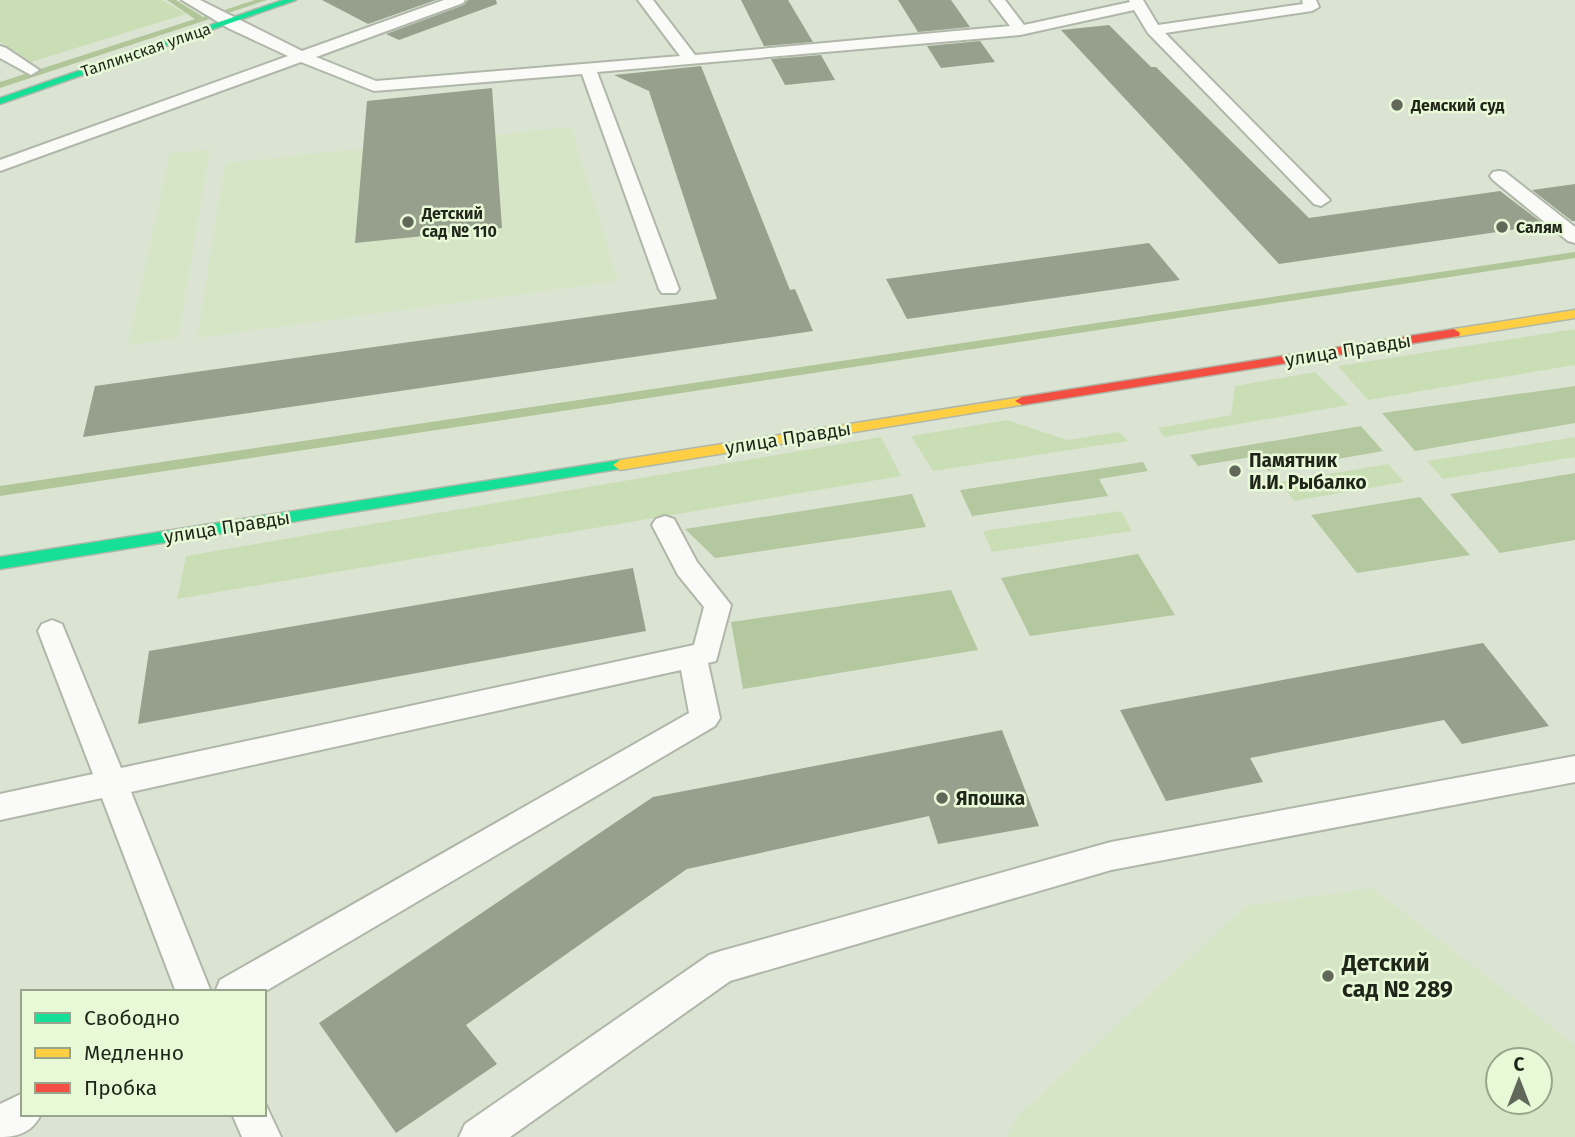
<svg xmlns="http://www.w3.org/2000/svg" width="1575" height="1137" font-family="'Fira Sans',sans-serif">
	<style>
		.built { fill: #d6e5c6; fill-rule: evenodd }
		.green { fill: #cadeb6 }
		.forest { fill: #b4c8a0 }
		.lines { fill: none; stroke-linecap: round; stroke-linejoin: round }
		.stream { fill: #b0c698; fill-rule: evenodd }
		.building { fill: #97a08d }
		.lane-casing { stroke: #b0b7a9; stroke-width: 4 }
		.fast-casing { stroke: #b0b7a9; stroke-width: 3 }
		.slow-casing { stroke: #b0b7a9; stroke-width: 3 }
		.jam-casing { stroke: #b0b7a9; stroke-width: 3 }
		.lane { fill: #fafbf8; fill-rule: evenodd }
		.fast { fill: #16e098; fill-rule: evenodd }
		.slow { fill: #ffcf43; fill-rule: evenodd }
		.jam { fill: #f24e42; fill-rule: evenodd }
		.poi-dot { fill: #61685a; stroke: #e8f9d8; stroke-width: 2.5 }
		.labels { text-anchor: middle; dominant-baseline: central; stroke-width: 5; stroke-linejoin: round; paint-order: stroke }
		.far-street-label { font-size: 16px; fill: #1f2519; stroke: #e8f9d8 }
		.far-poi-label { font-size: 16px; font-weight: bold; fill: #1f2519; stroke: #e8f9d8; text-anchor: start }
		.street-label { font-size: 19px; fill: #1f2519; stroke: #e8f9d8 }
		.poi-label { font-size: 19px; font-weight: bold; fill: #1f2519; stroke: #e8f9d8; text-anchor: start }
		.near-poi-label { font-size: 23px; font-weight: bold; fill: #1f2519; stroke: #e8f9d8; text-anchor: start }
	</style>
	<rect width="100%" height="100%" fill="#dbe4d2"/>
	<path class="built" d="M571,127L618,281L197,338L225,163Z
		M210,149L178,338L128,345L170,154Z
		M1372,888L1575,1045V1137H1007L1018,1116L1246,906ZM1540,1060V1102H1498V1060Z"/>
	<path class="green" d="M0,0H162L186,14L31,62L0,42Z
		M1575,329V365L1368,400L1338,366Z
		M1315,372L1349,405L1164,437L1158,428L1231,415L1235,386Z
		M1007,420L1067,440L1119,432L1128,441L933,471L911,436Z
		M881,437L901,476L177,599L186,556Z
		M1575,437V457L1443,479L1427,461Z
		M1388,464L1404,482L1294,501L1280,482Z
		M1121,511L1132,531L992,552L983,531Z"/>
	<path class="forest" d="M1575,386V423L1415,451L1382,413Z
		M1361,426L1383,451L1268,471L1257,456L1198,466L1190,455Z
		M1143,462L1148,471L1099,479L1108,496L972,516L960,490Z
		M1575,473V540L1500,553L1450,494Z
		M912,494L926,527L715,558L685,529Z
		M1420,497L1470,555L1357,573L1311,515Z
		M1138,554L1175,615L1030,636L1001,578Z
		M951,590L978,650L743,689L731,622Z"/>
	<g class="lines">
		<path class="stream" d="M167,0H176L203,17L255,0H267L0,88V82L195,19Z
			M1575,252V258L0,496V486Z"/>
	</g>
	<path class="building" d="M322,0H436L368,24Z
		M468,0H496L497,4L399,40L386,34L464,5Z
		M741,0H788L813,42L764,46Z
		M898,0H951L970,27L918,32Z
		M1109,25L1151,67H1156L1309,218L1500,191L1545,225L1279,264L1061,30Z
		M980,41L995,62L941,68L927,46Z
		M821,55L835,80L785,85L771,59Z
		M701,66L790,290L795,289L813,331L83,437L95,386L717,299L649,91L614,75Z
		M492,88L502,228L355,243L367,101Z
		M1575,184V221H1572L1532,190Z
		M1149,243L1180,280L907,319L886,279Z
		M633,568L646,631L138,724L149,651Z
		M1483,643L1549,726L1462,744L1444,720L1250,758L1263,782L1166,801L1120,710Z
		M1002,730L1039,826L938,844L929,816L687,869L466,1025L497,1064L396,1133L319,1023L653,797Z"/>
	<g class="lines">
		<g class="lane-casing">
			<path id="lane" d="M182,0H200L302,51L444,0H465L463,3L316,57L376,81L680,56L638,0H653L695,55L1010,26L990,0H1005L1024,25L1130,2L1129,0H1143L1158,25L1303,4L1302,0H1316L1319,7L1312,11L1165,33L1330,200L1321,206L1314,204L1148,33L1134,10L1020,35L597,72L679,289L676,293H662L659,289L582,74L374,91L301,62L0,171V160L288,56L228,28Z
				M0,46L6,48L39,70L31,75L0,58Z
				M1499,171L1505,172L1575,227V243L1568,241L1493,180L1490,176L1493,172Z
				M665,516L674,519L697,562L731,605L716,661L708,663L720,718L715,726L264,992H215L220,980L689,713L681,670L131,792L211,992H176L102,798L0,820V794L93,774L38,631L42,624L52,620L62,624L121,768L694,645L704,607L678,575L652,525L656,519Z
				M1575,756V782L1111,870L730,981L510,1137H459L465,1124L709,955L721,951L1111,842Z
				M23,1093V1114H41C33,1132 18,1137 0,1137V1104Z
				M264,1101L281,1137H242L232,1114H264Z"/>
		</g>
		<g class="fast-casing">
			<path id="fast" d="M283,0H296L0,104V98Z
				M620,460L627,465L625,468L0,569V557Z"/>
		</g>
		<g class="slow-casing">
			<path id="slow" d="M1575,310V318L1454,337L1448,333L1454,329Z
				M1022,397L1029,401L1027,404L620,470L613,465L620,460Z"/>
		</g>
		<g class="jam-casing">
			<path id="jam" d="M1454,329L1460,333L1459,336L1022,405L1015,401L1022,397Z"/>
		</g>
		<use href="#lane" class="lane"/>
		<use href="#fast" class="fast"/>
		<use href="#slow" class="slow"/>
		<use href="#jam" class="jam"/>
	</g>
	<g class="poi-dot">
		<circle cx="1397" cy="105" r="7"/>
		<circle cx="408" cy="222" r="7"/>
		<circle cx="1502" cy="227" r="7"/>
		<circle cx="1235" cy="471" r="7"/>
		<circle cx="942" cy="798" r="7"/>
		<circle cx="1328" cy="976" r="7"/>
	</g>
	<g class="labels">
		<g class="far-street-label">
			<text transform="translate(146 50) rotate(-19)">Таллинская улица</text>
		</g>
		<g class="far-poi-label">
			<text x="1411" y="105">Демский суд</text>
			<text x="422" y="213">Детский<tspan x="422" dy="18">сад № 110</tspan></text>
			<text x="1516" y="227">Салям</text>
		</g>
		<g class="street-label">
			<text transform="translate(1348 350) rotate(-9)">улица Правды</text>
			<text transform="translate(788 438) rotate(-9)">улица Правды</text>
			<text transform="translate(227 527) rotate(-9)">улица Правды</text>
		</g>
		<g class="poi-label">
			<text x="1249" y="460">Памятник<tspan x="1249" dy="22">И.И. Рыбалко</tspan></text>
			<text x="956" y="798">Япошка</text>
		</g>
		<g class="near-poi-label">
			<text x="1342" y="963">Детский<tspan x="1342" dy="26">сад № 289</tspan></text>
		</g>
	</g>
	<rect x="21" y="990" width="245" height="126" fill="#e8f9d8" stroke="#98a48c" stroke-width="2"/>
	<rect x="35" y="1013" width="35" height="10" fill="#16e098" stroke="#98a48c" stroke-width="2"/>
	<text x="84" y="1025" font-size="21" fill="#1f2519">Свободно</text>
	<rect x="35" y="1048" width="35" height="10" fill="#ffcf43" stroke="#98a48c" stroke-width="2"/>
	<text x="84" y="1060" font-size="21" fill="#1f2519">Медленно</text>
	<rect x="35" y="1083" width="35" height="10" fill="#f24e42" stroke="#98a48c" stroke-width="2"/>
	<text x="84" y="1095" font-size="21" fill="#1f2519">Пробка</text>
	<g transform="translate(1519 1081)"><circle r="33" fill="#e8f9d8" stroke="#98a48c" stroke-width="2"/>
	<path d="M0-5L12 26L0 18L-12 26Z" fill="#61685a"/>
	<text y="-10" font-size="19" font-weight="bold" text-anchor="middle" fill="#1f2519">С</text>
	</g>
</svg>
